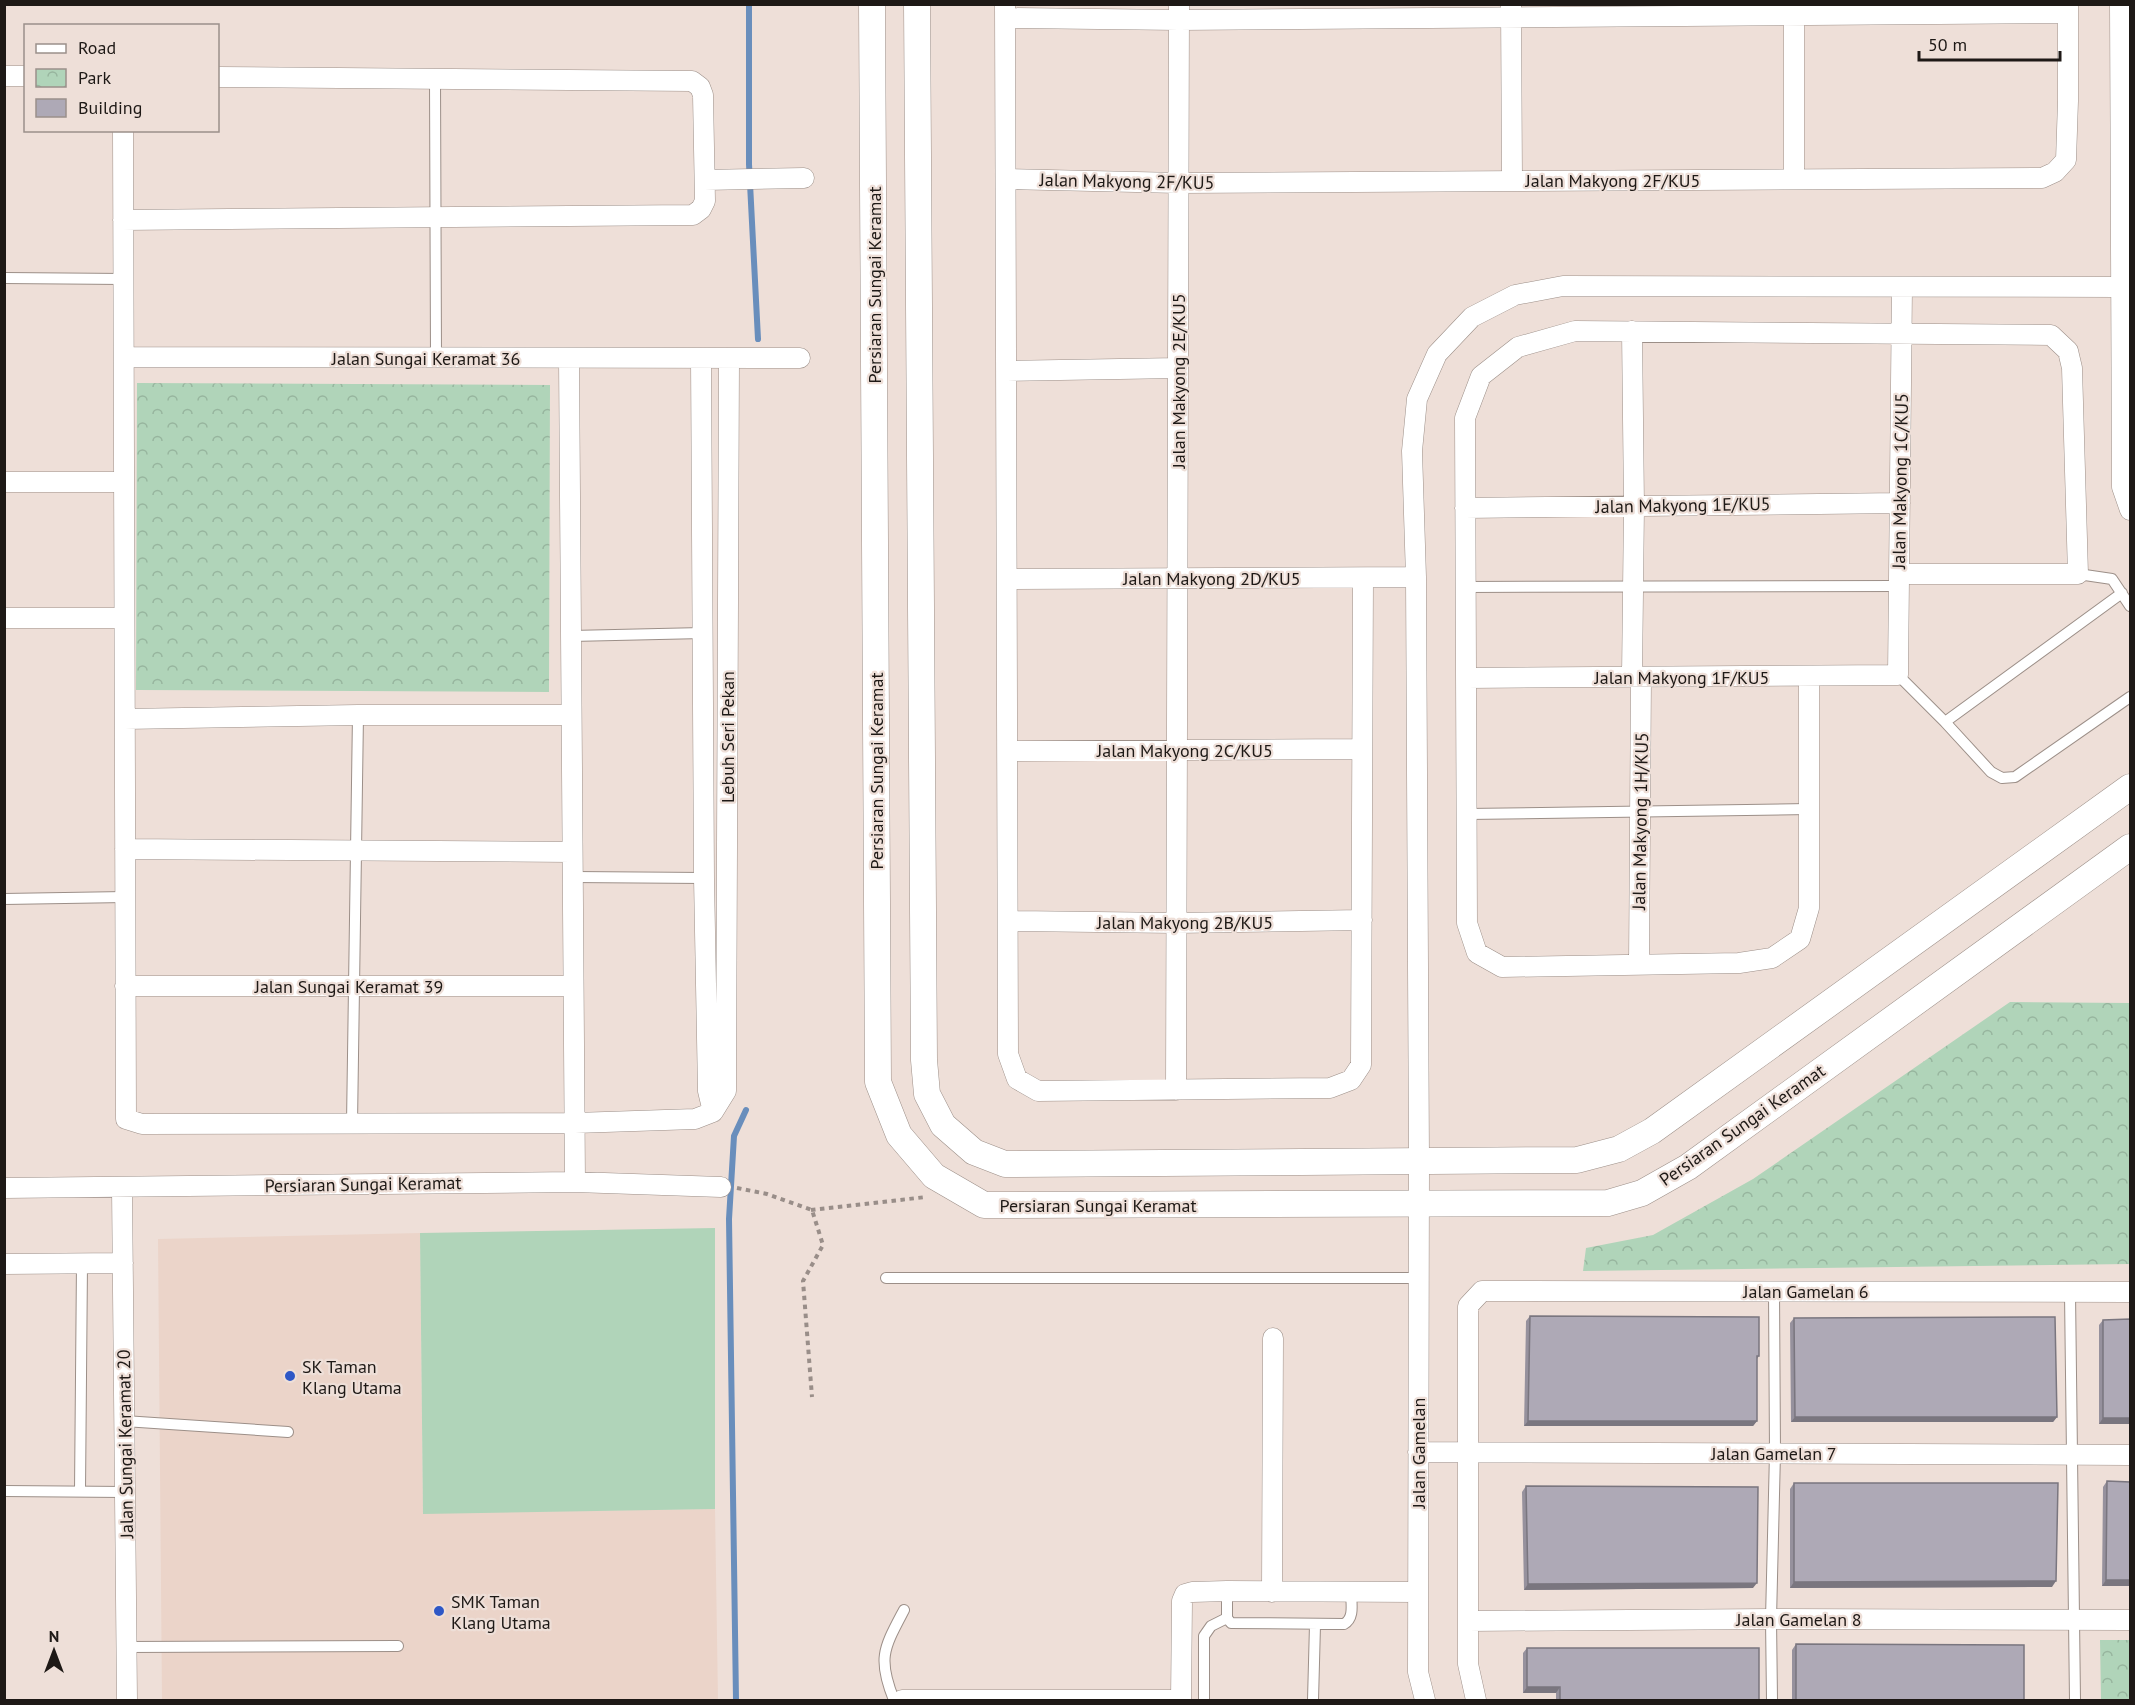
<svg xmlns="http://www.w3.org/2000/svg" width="2135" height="1705" font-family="'PT Sans',sans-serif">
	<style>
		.built { fill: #ebd4c9 }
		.park { fill: url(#park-crowns) }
		.pitch { fill: #b0d4b9 }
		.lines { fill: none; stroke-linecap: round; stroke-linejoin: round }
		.stream { stroke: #698ebc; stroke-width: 6 }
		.service-casing { stroke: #9c8f88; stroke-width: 12 }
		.minor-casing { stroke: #9c8f88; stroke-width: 21 }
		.tertiary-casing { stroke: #9c8f88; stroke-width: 27 }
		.path { stroke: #998e89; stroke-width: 4; stroke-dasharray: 4.5 4.5; stroke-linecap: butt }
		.service { stroke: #fff; stroke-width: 10 }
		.minor { stroke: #fff; stroke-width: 20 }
		.tertiary { stroke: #fff; stroke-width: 26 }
		.wall { fill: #96919d }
		.shaded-wall { fill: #7a767f }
		.building { fill: #aea9b6; stroke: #7a767f; stroke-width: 1.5 }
		.poi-dot { fill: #2e57c6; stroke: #eedfd8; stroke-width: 2 }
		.labels { text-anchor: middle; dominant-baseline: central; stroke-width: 4.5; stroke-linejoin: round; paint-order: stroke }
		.street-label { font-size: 18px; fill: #1e1916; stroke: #eedfd8 }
		.poi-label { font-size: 18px; fill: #1e1916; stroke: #eedfd8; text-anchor: start }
	</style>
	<defs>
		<pattern id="park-crowns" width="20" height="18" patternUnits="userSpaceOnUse" patternTransform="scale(1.5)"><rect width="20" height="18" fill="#b0d4b9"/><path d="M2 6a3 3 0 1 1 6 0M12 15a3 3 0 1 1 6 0" fill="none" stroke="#97b59e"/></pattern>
	</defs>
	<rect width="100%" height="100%" fill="#eedfd8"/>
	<path class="built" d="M420,1233L423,1513L715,1509L718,1700H162L158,1239Z"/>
	<path class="park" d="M137,383L550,385L549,692L136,690Z
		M2010,1002L2130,1003V1264L1583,1271L1586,1248L1653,1235L1753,1179Z
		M2100,1640H2130V1700H2101Z"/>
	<path class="pitch" d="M715,1228V1509L423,1514L420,1233Z"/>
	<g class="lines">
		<path class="stream" d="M749,4V164L758,339
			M736,1700L729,1219L734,1136L746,1110"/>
		<g class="service-casing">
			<path id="service" d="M435,79L436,358
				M4,278L124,279
				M2078,574L2112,579L2130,606
				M1466,587L1899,586
				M571,636L703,633
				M1898,675L1945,722L1991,772L2002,778L2015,777L2130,697
				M1945,722L2122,593
				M1467,814L1809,809
				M573,877L704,878
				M4,899L125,897
				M352,1124L358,715
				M886,1278H1418
				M2070,1293L2075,1700
				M124,1421L288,1432
				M4,1491L125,1492
				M80,1491L82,1263
				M1227,1591V1618L1231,1623L1344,1624C1355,1618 1351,1603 1351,1592
				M126,1647L398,1646
				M894,1700C877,1658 884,1648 904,1610
				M1204,1700V1636L1211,1626L1227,1618
				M1313,1700L1315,1625
				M1772,1700L1771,1619L1775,1453L1774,1291"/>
		</g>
		<g class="minor-casing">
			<path id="minor" d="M1005,4L1008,1054L1017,1079L1038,1091L1330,1088L1351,1080L1361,1065L1363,578
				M1511,4L1512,181
				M2120,4L2122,487L2130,510
				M1006,18L1179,20L2068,13
				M4,76H26
				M123,130L126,1119L142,1124L575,1123L695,1119L713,1112
				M1006,179L1179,183L2042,178L2055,172L2066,160L2068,101V4
				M1794,179V4
				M705,180L804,178
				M123,220L693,215L701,209L705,201L703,95L700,87L692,81L218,77
				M1632,331L1634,506L1632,677
				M124,357L800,358
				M569,358L575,1182
				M701,358L704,878L708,1091L713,1112
				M1007,371L1178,368
				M4,482H124
				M1465,508L1900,503
				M1007,579L1416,577
				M4,618H124
				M1809,676V908L1800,939L1772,958L1739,963L1502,967L1477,953L1467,923L1465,418L1481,376L1518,347L1575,331L2051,335L2068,351L2072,368L2078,574H1899
				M1467,678L1898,675L1902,287
				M125,719L358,715H571
				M1008,751L1362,749
				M125,849L572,852
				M1008,921L1176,923L1362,920
				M1639,965L1641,677
				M125,986H573
				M1176,1090L1179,4
				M713,1112L726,1091L729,358
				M4,1188L575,1182L721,1187
				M122,1188L127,1700
				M4,1264L123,1263
				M1418,1452L2130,1455
				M1272,1592L1273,1338
				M1468,1621L1771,1619L2130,1620
				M902,1700H1181
				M1181,1700L1182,1601L1185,1594L1192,1592L1227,1591L1417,1592
				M1425,1700L1418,1672L1419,1162L1416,577L1412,451L1417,399L1437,354L1472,317L1515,295L1563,286L2121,287
				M1476,1700L1468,1664V1306L1482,1291L2130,1292"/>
		</g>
		<g class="tertiary-casing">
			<path id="tertiary" d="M872,4L878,1082L899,1135L934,1176L984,1205L1608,1203L1642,1193L1688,1167L2130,847
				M917,4L924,1060L927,1094L943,1125L974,1152L1005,1164L1577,1160L1619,1149L1652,1131L2130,787"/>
		</g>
		<path class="path" d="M737,1188L767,1194L812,1210L823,1245L803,1281L812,1397
			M811,1210L926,1197"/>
		<use href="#service" class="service"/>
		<use href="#minor" class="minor"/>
		<use href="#tertiary" class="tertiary"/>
	</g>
	<path class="wall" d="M1530,1316L1759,1356L1757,1359V1421L1753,1426H1524L1526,1321Z
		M1794,1318L2057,1417L2053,1422H1791L1790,1323Z
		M2103,1320L2130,1424H2099V1325Z
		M2107,1481L2130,1586H2102L2103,1487Z
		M1794,1483L2052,1587L1790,1588V1489Z
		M1526,1486L1753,1588L1524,1590L1522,1492Z
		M1796,1644L2024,1701H1792V1650Z
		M1527,1648L1759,1701H1556V1693H1523V1653Z"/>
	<path class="shaded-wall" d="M1795,1417H2057L2053,1422H1791Z
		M2103,1418H2130V1424H2099Z
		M1528,1421H1757L1753,1426H1524Z
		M2106,1580H2130V1586H2102Z
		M2056,1581L2052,1587L1790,1588L1794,1582Z
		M1757,1583L1753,1588L1524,1590L1528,1584Z
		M1527,1687H1560L1556,1693H1523Z"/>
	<path class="building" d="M1530,1316L1759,1317V1356H1757V1421H1528Z
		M2055,1317L2057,1417H1795L1794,1318Z
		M2130,1319V1418H2103V1320Z
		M2107,1481L2130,1482V1580H2106Z
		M1794,1483H2058L2056,1581L1794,1582Z
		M1526,1486L1758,1487L1757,1583L1528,1584Z
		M1796,1644L2024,1645V1701H1796Z
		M1527,1648H1759V1701H1560V1687H1527Z"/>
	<g class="poi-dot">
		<circle cx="290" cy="1376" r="6"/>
		<circle cx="439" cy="1611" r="6"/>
	</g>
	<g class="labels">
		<g class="street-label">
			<text x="1613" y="180">Jalan Makyong 2F/KU5</text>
			<text transform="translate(1127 181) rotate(1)">Jalan Makyong 2F/KU5</text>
			<text transform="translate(874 285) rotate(-90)">Persiaran Sungai Keramat</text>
			<text x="426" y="358">Jalan Sungai Keramat 36</text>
			<text transform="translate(1178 381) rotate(-90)">Jalan Makyong 2E/KU5</text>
			<text transform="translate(1900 481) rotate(-89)">Jalan Makyong 1C/KU5</text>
			<text transform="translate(1683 505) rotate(-1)">Jalan Makyong 1E/KU5</text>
			<text x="1212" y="578">Jalan Makyong 2D/KU5</text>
			<text x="1682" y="677">Jalan Makyong 1F/KU5</text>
			<text transform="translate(727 737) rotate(-90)">Lebuh Seri Pekan</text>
			<text x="1185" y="750">Jalan Makyong 2C/KU5</text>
			<text transform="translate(876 771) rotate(-90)">Persiaran Sungai Keramat</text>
			<text transform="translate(1640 821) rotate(-89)">Jalan Makyong 1H/KU5</text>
			<text x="1185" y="922">Jalan Makyong 2B/KU5</text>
			<text x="349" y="986">Jalan Sungai Keramat 39</text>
			<text transform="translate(1742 1125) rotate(-35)">Persiaran Sungai Keramat</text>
			<text transform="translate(363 1184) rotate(-1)">Persiaran Sungai Keramat</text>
			<text x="1098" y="1205">Persiaran Sungai Keramat</text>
			<text x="1806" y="1291">Jalan Gamelan 6</text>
			<text transform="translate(125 1444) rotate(-91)">Jalan Sungai Keramat 20</text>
			<text transform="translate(1418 1453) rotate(-90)">Jalan Gamelan</text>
			<text x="1774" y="1453">Jalan Gamelan 7</text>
			<text x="1799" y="1619">Jalan Gamelan 8</text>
		</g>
		<g class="poi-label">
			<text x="302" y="1366">SK Taman<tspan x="302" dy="21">Klang Utama</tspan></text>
			<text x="451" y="1601">SMK Taman<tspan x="451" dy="21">Klang Utama</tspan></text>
		</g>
	</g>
	<rect width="2135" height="1705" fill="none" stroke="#1e1916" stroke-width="12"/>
	<rect x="24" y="24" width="195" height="108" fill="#eedfd8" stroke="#9b908a" stroke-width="1.5"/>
	<rect x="36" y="44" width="30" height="9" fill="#ffffff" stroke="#9b908a" stroke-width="1.5"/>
	<text x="78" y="54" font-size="18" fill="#1e1916">Road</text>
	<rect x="36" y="69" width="30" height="18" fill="url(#park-crowns)" stroke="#9b908a" stroke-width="1.5"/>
	<text x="78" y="84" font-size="18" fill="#1e1916">Park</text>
	<rect x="36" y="99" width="30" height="18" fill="#aea9b6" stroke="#9b908a" stroke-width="1.5"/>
	<text x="78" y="114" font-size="18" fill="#1e1916">Building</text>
	<g transform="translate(54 1651)" stroke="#eedfd8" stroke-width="4.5" paint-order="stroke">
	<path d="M0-4.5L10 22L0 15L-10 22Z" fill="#1e1916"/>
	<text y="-9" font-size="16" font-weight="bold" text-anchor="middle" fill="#1e1916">N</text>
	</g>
	<path d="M1919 51v9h141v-9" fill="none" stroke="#1e1916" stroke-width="3"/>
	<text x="1928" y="51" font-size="18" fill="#1e1916" stroke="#eedfd8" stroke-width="4.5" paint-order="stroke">50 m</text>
</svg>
